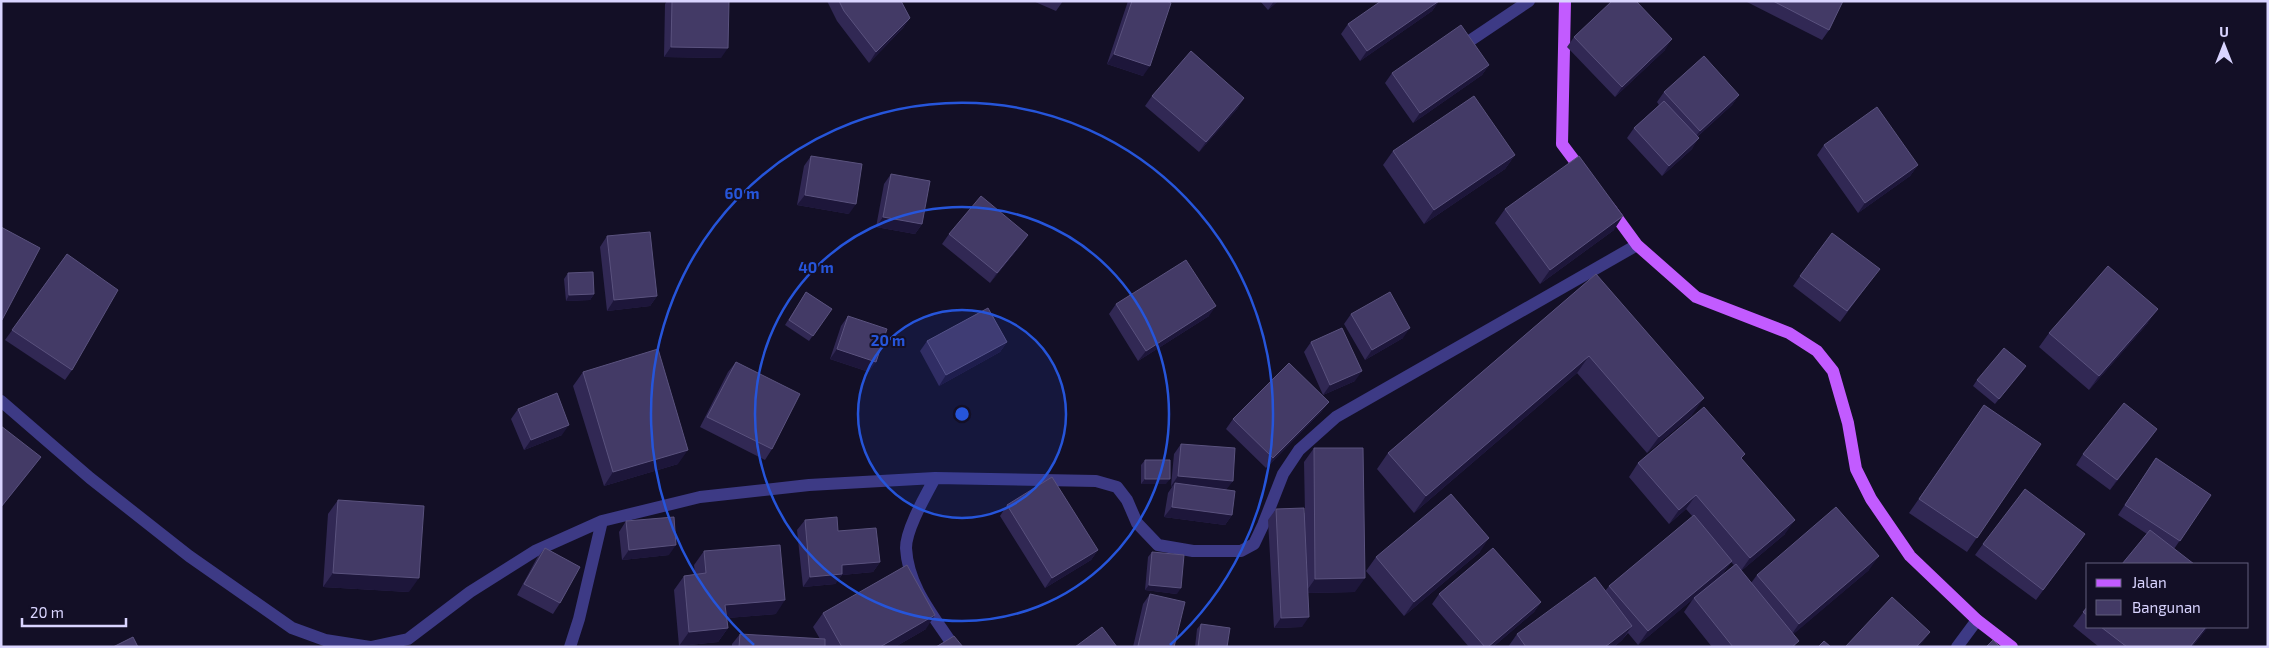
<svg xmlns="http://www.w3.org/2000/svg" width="2269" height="648" font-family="'Exo 2',sans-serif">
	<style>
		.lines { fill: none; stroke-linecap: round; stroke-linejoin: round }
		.minor { stroke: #3d3a85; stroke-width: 12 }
		.major { stroke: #c25bff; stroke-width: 12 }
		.wall { fill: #312854; fill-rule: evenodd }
		.shaded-wall { fill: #1d163a }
		.building { fill: #433a66; stroke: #5a527e }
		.ring { fill: none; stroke: #2655da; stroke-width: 2.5 }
		.centre { fill: #2655da; stroke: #130f26; stroke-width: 2.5 }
		.ring-label { font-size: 15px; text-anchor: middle; font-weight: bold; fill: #2655da; stroke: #130f26; stroke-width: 4; stroke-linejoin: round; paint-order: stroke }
	</style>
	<rect width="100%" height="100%" fill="#130f26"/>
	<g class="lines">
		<path class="minor" d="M1468,42L1529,1
			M1,401L90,478L189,556L292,628L325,640L370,647
			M935,478C926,495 906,529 906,548C908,587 934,616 954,647
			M371,647L408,639L470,592L535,551L602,521L700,497L809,485L935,478L1096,481L1117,487L1127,500L1137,523L1158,545L1193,551H1241L1254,544L1263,525L1283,474L1299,450L1336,417L1637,245
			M570,647L579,619L602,521
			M1957,647L1977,620"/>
		<path class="major" d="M1565,1L1562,144L1583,172
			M1610,208L1637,245L1696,297L1789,333L1817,351L1833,371L1848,423L1856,469L1871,499L1910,556L1977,620L2012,647"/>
	</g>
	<path class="wall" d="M667,1H729L721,58L664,57L665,4Z
		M827,1H901L910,18L903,28L869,63L837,21Z
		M1033,1H1063L1056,11Z
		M1128,1H1167L1143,76L1107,64Z
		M1260,1H1278L1268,10Z
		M1439,1L1432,11L1360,61L1341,34L1348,24Z
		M1747,1H1843L1829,30L1822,40L1747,2Z
		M1574,37L1665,50L1615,97L1567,47Z
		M1489,65L1482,75L1413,123L1385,83L1392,73Z
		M1664,92L1739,95L1732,105L1697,137L1692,149L1662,176L1627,138L1634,128L1659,105L1657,102Z
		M1152,96L1244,98L1237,109L1199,152L1145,106Z
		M1824,145L1918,165L1910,176L1858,213L1817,155Z
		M1393,151L1515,155L1505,169L1424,224L1383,165Z
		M811,156L849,214L797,205L804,166Z
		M891,174L922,224L915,234L876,227L884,184Z
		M1505,209L1614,230L1540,284L1495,223Z
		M949,234L1028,235L1021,245L990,283L942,244Z
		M607,236L657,296L650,306L607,311L600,247Z
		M67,254L72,370L65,380L5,340Z
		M568,273L594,294L590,300L566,301L564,279Z
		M1596,274L1692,415L1647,453L1577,373L1414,513L1377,469L1388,453Z
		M1800,276L1872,279L1840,322L1793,286Z
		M806,292L832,309L809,341L785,325Z
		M1116,304L1209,316L1138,361L1109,314Z
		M1351,314L1403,338L1365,360L1344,324Z
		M848,316L869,372L830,359L841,326Z
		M2148,323L2089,390L2039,347L2049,333Z
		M927,341L1007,342L1000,352L939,386L920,351Z
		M1311,342L1355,381L1323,395L1304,352Z
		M736,362L772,449L765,460L700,427L728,372Z
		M2026,366L1995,404L1973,386L1977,380Z
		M583,372L678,464L604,486L573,386Z
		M1329,402L1321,412L1266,468L1226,429L1233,419Z
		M1984,405L2041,444L1967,552L1909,513Z
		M518,409L562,435L524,450L511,419Z
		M2150,439L2110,490L2076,465L2083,454Z
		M1181,444L1233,481L1226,489L1232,515L1225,525L1164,517L1168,493L1172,487L1171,486L1174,454Z
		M1314,448L1355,592L1308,593L1302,627L1274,628L1268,520L1276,509L1305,513L1304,462Z
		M1741,458L1785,534L1741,571L1751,583L1757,575L1869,570L1793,634L1795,647H1712L1684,612L1693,599L1638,645L1628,633L1622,640L1614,647H1508L1517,634L1605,591L1609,586L1693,517L1686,509L1669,524L1629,477L1638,463ZM1731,562L1734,565L1722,575Z
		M2156,458L2211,495L2174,549L2147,534L2118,515Z
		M1145,460L1166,484H1141V465Z
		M338,500L409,592L323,587L328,514Z
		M1007,505L1098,550L1091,560L1045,588L1000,516Z
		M805,520L838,531L880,562L873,572L842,575L835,584L803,587L797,530Z
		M626,521L669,555L622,560L619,532Z
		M2085,534L2036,600L1975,555L1983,544Z
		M545,548L560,603L553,614L517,595L537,558Z
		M704,551L776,614L727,618L728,628L718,642L679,646L674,590L684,576L695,574L694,565Z
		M1152,552L1177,594L1145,590L1148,557Z
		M1480,552L1404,616L1366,571L1376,557Z
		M1150,594L1174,647H1133L1143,604Z
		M1439,594L1541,602L1534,612L1493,647H1469L1432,604Z
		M2088,606V627H2208L2192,647H2099L2073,626Z
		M823,613L926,629L895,647H732V644L740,634L820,639L813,627Z
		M1201,624L1227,647H1195L1197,629Z"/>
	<path class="shaded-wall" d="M1274,1H1278L1268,10Z
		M1439,1L1432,11L1360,61L1367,51Z
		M910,18L903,28L869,63L876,52Z
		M1672,39L1665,50L1615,97L1622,87Z
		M671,47L728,48L721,58L664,57Z
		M1114,54L1150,66L1143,76L1107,64Z
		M1489,65L1482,75L1413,123L1420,113Z
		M1739,95L1732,105L1692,141L1700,131Z
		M1244,98L1237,109L1199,152L1206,142Z
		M1699,138L1692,149L1662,176L1669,166Z
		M1515,155L1505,169L1424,224L1434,210Z
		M1918,165L1910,176L1858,213L1865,203Z
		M805,195L856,204L849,214L797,205Z
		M1623,216L1614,230L1540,284L1550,270Z
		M883,217L922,224L915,234L876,227Z
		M1028,235L1021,245L990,283L997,273Z
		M594,294L590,300L566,301L569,295Z
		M657,296L650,306L607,311L614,300Z
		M1216,306L1209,316L1138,361L1146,351Z
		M2158,309L2148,323L2089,390L2099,376Z
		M1410,328L1403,338L1365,360L1372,350Z
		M1007,342L1000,352L939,386L946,375Z
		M837,349L876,362L869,372L830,359Z
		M1589,356L1577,373L1414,513L1426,496Z
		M2026,366L2023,371L1995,404L1999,399Z
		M1362,371L1355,381L1323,395L1330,385Z
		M1704,398L1692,415L1647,453L1659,437Z
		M1329,402L1321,412L1266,468L1273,458Z
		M569,425L562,435L524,450L531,440Z
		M2157,429L2150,439L2110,490L2117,480Z
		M688,450L678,464L604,486L613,472Z
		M41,457L33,468L1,508V507Z
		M1178,476L1233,481L1225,491L1175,483L1172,487L1171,486Z
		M1145,479H1170L1166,484H1141Z
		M1696,495L1686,509L1669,524L1679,510Z
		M1172,507L1232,515L1225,525L1164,517Z
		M1795,520L1785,534L1740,572L1750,558Z
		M1489,538L1480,552L1404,616L1414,602Z
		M676,545L669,555L622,560L629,550Z
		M1098,550L1091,560L1045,588L1052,578Z
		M1879,556L1869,570L1789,638L1799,624Z
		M1732,561L1722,575L1638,645L1648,631Z
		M880,562L873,572L842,575L835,584L803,587L810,577L842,565Z
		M333,573L419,578L409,592L323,587Z
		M1365,578L1355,592L1305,593L1315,579Z
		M1149,585L1181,588L1177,594L1145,590Z
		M785,600L776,614L716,619L725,605Z
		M1541,602L1534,612L1493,647H1488Z
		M935,615L926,629L895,647H880Z
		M1309,617L1302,627L1274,628L1281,618Z
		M1632,626L1622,640L1614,647H1605Z
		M2206,627H2208L2192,647H2190Z
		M728,628L718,642L679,646L689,632Z
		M1930,632L1923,642L1918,647H1916Z"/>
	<path class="building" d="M672,1H729L728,48L671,47Z
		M839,1H901L910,18L876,52L844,11Z
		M1132,1H1167L1171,3L1150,66L1114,54Z
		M1381,1H1439L1367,51L1348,24Z
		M1612,1H1636L1672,39L1622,87L1574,37Z
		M1773,1H1843L1829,30Z
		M1461,25L1489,65L1420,113L1392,73Z
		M1191,51L1244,98L1206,142L1152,96Z
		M1704,56L1739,95L1700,131L1664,92Z
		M1474,96L1515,155L1434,210L1393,151Z
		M1664,101L1699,138L1669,166L1634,128Z
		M1877,107L1918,165L1865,203L1824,145Z
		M811,156L862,164L856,204L805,195Z
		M1579,156L1623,216L1550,270L1505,209Z
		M891,174L930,181L922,224L883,217Z
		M981,196L1028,235L997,273L949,234Z
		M1,227L40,248L2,320H1Z
		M650,232L657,296L614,300L607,236Z
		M1832,233L1880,269L1847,311L1800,276Z
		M67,254L118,290L72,370L12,330Z
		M1186,260L1216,306L1146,351L1116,304Z
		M2108,266L2158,309L2099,376L2049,333Z
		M593,272L594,294L569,295L568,273Z
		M1596,274L1704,398L1659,437L1589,356L1426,496L1388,453Z
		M806,292L832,309L813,336L789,320Z
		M1390,292L1410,328L1372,350L1351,314Z
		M988,308L1007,342L946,375L927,341Z
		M848,316L887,329L876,362L837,349Z
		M1342,328L1362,371L1330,385L1311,342Z
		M2004,348L2026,366L1999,399L1977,380Z
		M658,349L688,450L613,472L583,372Z
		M736,362L800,394L772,449L707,417Z
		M1289,363L1329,402L1273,458L1233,419Z
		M557,393L569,425L531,440L518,409Z
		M2124,403L2157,429L2117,480L2083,454Z
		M1984,405L2041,444L1977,538L1919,499Z
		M1704,407L1745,454L1741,458L1795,520L1750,558L1696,495L1679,510L1638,463Z
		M1,426L41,457L1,507Z
		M1181,444L1235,448L1233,481L1178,476Z
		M1314,448H1363L1365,578L1315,579Z
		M2156,458L2211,495L2180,541L2125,505Z
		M1145,460H1170V479H1145Z
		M1052,477L1098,550L1052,578L1007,505Z
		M1175,483L1235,491L1232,515L1172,507Z
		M2025,489L2085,534L2043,590L1983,544Z
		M1451,494L1489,538L1414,602L1376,557Z
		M338,500L424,506L419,578L333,573Z
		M1836,507L1879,556L1799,624L1757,575Z
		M1304,508L1309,617L1281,618L1276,509Z
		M1694,515L1732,561L1648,631L1609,586Z
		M674,517L676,545L629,550L626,521Z
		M837,517L838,531L876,528L880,562L842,565V574L810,577L805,520Z
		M2150,530L2194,564H2122Z
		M780,545L785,600L725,605L728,628L689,632L684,576L706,573L704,551Z
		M545,548L580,567L560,603L524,584Z
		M1493,548L1541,602L1488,647H1485L1439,594Z
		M1152,552L1184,555L1181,588L1149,585Z
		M1736,564L1799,641L1792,647H1733L1694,598Z
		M907,565L935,615L880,647H842L823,613Z
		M1595,577L1632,626L1605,647H1526L1517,634Z
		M1150,594L1185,602L1174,647H1142L1138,646Z
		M1892,597L1930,632L1916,647H1847L1846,646Z
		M2088,606V616L2083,612Z
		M1201,624L1230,628L1227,647H1198Z
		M1102,627L1117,647H1075Z
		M2101,627H2206L2190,647H2127Z
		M740,634L825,639V647H739Z
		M954,636L963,647H936Z
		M133,637L138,647H113Z
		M1993,640L2000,647H1986Z
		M1824,641L1831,647H1818Z"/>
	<circle cx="962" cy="414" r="104" fill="#2655da" fill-opacity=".12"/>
	<g class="ring">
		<circle cx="962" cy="414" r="104"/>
		<circle cx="962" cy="414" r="207"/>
		<path d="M754 645A311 311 0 1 1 1170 645"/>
	</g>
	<circle cx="962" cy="414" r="8" class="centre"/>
	<g class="ring-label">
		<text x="742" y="199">60 m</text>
		<text x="816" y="273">40 m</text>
		<text x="888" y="346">20 m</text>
	</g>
	<rect width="2269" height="648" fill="none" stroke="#d9d4ff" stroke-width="5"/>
	<rect x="2086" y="563" width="162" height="65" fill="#130f26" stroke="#625e7d"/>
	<rect x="2096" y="579" width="25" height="8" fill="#c25bff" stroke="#625e7d"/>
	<text x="2132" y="588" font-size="15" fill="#d9d4ff">Jalan</text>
	<rect x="2096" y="600" width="25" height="15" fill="#433a66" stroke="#625e7d"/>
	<text x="2132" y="613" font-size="15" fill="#d9d4ff">Bangunan</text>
	<g transform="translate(2224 45)" stroke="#130f26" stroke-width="4" paint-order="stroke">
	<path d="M0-4L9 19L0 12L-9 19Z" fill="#d9d4ff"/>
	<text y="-8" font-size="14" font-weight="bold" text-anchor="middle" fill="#d9d4ff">U</text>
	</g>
	<path d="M22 618v8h104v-8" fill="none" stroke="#d9d4ff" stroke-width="2.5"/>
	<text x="30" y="618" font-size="15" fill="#d9d4ff" stroke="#130f26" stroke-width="4" paint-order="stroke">20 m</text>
</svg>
